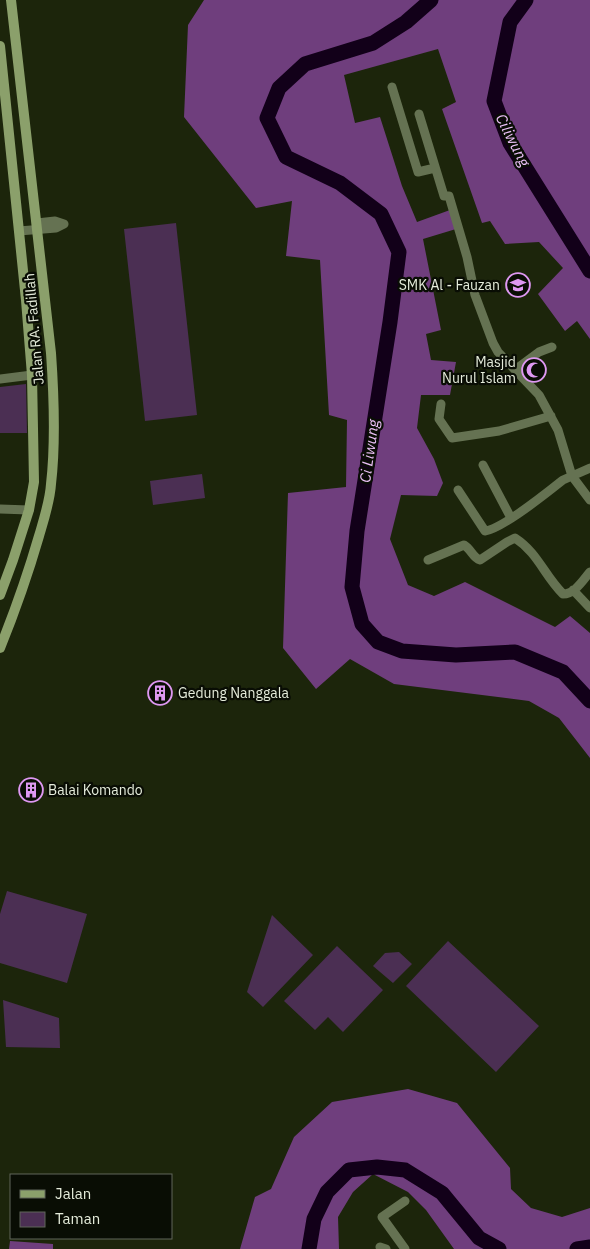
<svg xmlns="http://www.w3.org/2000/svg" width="590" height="1249" font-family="'IBM Plex Sans',sans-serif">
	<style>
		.green { fill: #4b2f53 }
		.forest { fill: #6f3e7d }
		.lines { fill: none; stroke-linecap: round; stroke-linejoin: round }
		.river { stroke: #120019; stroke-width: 15 }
		.minor { stroke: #657252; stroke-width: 9 }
		.secondary { stroke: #8ba06b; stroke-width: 10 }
		.labels { text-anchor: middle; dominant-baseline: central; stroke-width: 4.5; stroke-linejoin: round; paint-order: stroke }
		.poi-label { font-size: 14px; fill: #e5ecdb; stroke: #090d04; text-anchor: end }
		.street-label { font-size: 14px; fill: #e5ecdb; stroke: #090d04 }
		.water-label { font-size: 15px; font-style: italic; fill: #edc2f9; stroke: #090d04 }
	</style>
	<rect width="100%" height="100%" fill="#1c250b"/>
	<path class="green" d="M176,223L197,415L145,421L124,229Z
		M26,384L27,433H0V387Z
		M202,474L205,498L153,505L150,481Z
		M7,891L87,914L67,983L0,963V914Z
		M272,915L313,955L263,1007L247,992Z
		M448,941L539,1026L496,1072L406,986Z
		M337,946L383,990L343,1032L328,1017L315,1030L284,1001Z
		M399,952L412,964L393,983L373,966L385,953Z
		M3,1000L59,1018L60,1048L6,1047Z"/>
	<path class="forest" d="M204,0H590V339L577,321L565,331L538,294L563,268L539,242L505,244L490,221L482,223L442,109L456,102L438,49L344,75L355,123L380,117L402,186L417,222L450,210L456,229L423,239L441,330L426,334L431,360L456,362L450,395H421L417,428L434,459L443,483L437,496L401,495L390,539L408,585L434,596L465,582L555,627L570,616L590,633V758L559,718L529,701L394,684L350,659L316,689L283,648L288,493L346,487L347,420L329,415L320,260L286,256L292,201L256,208L184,117L188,25Z
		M408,1089L457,1103L510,1168L511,1189L531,1208L562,1217L590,1208V1249H454L426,1210L408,1192L373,1174L353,1192L338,1217L339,1249H240L255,1197L271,1189L294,1137L332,1102Z
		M10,1241L53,1244V1249H9Z"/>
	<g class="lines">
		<path class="river" d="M431,0L406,22L373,43L305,64L279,88L267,118L286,157L340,183L381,214L399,252L390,322L357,531L352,587L362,624L378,642L402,651L456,655L515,652L563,672L590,701
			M526,0L510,22L494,101L510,143L590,271
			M309,1249L314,1219L327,1192L349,1170L377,1167L405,1170L442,1193L479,1238L499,1249
			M577,1249L590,1247"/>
		<path class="minor" d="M392,87L418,172L435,168
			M419,114L444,196H449L467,257L475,295L493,343L498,352L539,395L558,430L572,476L590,468
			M37,223L55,221L64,224
			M19,231L56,228L64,224
			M516,369L539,352L552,347
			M0,379L32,375
			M441,404L439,419L452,438L499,431L551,416
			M483,465L511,518
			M458,490L485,531C502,529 548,492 563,480L572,476L590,500
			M0,509L29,510
			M428,560L464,545C471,549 473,558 480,560L507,542L515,538C538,553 544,575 563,594C575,594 583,580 590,572
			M573,590L590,608
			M380,1247L386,1249
			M405,1249L382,1217L405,1201"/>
		<path class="secondary" d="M0,46L26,300L32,375L34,482L29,510L13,560L0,595
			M0,648C15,611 28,574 39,536C44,519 50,501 51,484C56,441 54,396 51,353L11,0"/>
	</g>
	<defs>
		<g id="school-ring" transform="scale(1.25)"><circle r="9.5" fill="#090d04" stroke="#de98f2" stroke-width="1.5"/><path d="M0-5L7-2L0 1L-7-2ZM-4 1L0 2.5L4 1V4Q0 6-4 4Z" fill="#de98f2"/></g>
		<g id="mosque-ring" transform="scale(1.25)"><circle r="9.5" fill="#090d04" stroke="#de98f2" stroke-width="1.5"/><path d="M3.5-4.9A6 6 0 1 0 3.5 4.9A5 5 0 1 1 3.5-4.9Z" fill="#de98f2"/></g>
		<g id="building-ring" transform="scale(1.25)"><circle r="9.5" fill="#090d04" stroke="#de98f2" stroke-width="1.5"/><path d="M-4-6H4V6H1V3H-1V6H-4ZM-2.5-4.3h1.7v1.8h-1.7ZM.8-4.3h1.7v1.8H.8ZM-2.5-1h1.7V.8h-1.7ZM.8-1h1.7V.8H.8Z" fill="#de98f2"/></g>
	</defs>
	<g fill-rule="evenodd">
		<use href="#school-ring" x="518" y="285"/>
		<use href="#mosque-ring" x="534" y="370"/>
		<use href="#building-ring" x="160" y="693"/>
		<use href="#building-ring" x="31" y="790"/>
	</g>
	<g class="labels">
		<g class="poi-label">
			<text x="500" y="285">SMK Al - Fauzan</text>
			<text x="516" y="362">Masjid<tspan x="516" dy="16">Nurul Islam</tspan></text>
			<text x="178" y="693" text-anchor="start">Gedung Nanggala</text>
			<text x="48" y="790" text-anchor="start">Balai Komando</text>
		</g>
		<g class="street-label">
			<text transform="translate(34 329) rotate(-95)">Jalan RA. Fadillah</text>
		</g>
		<g class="water-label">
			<text transform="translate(513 140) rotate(63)">Ciliwung</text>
			<text transform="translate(369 451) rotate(-82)">Ci Liwung</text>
		</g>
	</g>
	<rect x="10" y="1174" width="162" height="65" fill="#090d04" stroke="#61665a"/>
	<rect x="20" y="1190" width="25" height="8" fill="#8ba06b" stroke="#61665a"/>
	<text x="55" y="1199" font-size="15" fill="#e5ecdb">Jalan</text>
	<rect x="20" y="1212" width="25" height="15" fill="#4b2f53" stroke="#61665a"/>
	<text x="55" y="1224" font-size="15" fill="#e5ecdb">Taman</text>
</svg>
